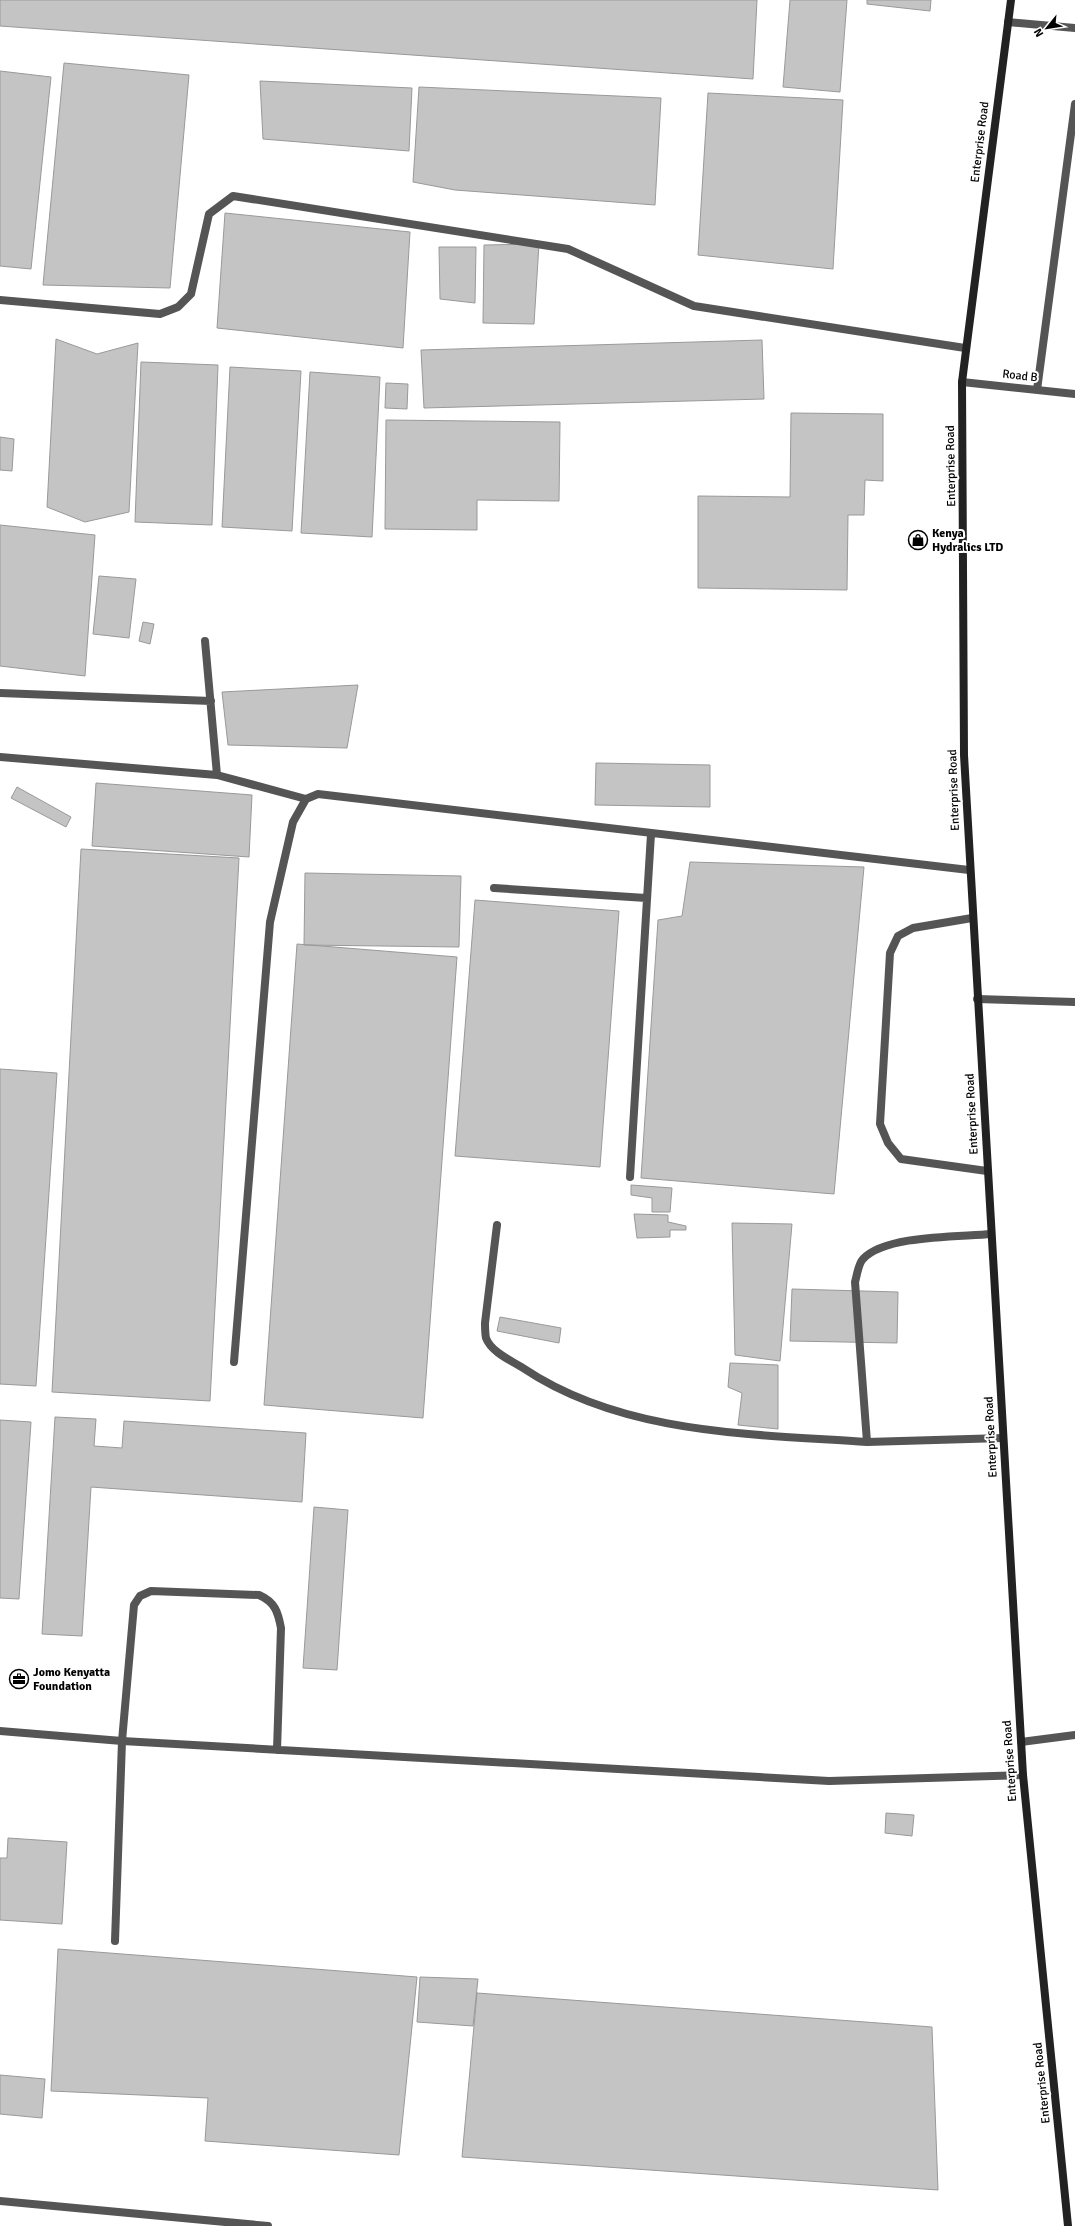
<svg xmlns="http://www.w3.org/2000/svg" width="1075" height="2226" font-family="Signika,sans-serif">
	<style>
		.building { fill: #c4c4c4; stroke: #999 }
		.lines { fill: none; stroke-linecap: round; stroke-linejoin: round }
		.lane { stroke: #555; stroke-width: 8 }
		.secondary { stroke: #222; stroke-width: 8 }
		.labels { text-anchor: middle; dominant-baseline: central; stroke-width: 4; stroke-linejoin: round; paint-order: stroke }
		.street-label { font-size: 12px; fill: #000; stroke: #fff }
		.poi-label { font-size: 12px; font-weight: bold; fill: #000; stroke: #fff; text-anchor: start }
	</style>
	<rect width="100%" height="100%" fill="#fff"/>
	<path class="building" d="M0,0H757L753,79L0,26Z
		M790,0H847L840,92L783,87Z
		M867,0H931L930,11L867,4Z
		M64,63L189,75L170,288L43,285Z
		M0,71L51,77L31,269L0,266Z
		M260,81L412,88L409,151L263,139Z
		M419,87L661,98L655,205L455,190L413,182Z
		M708,93L843,100L833,269L698,255Z
		M225,213L410,232L403,348L217,328Z
		M539,244L534,324L483,323L484,245Z
		M439,247H476L475,303L440,299Z
		M56,339L97,354L138,343L129,512L85,522L47,507Z
		M762,340L764,399L424,408L421,350Z
		M141,362L218,365L212,525L135,522Z
		M230,367L301,371L292,531L222,527Z
		M310,372L380,377L372,537L301,533Z
		M386,383L408,384L407,409L385,408Z
		M791,413L883,414V481L865,480L864,515H848L847,590L698,588V496L790,497Z
		M386,420L560,422L559,501L477,500V530L385,529Z
		M0,437L14,439L12,471L0,470Z
		M0,525L95,535L85,676L0,666Z
		M99,576L136,579L129,638L93,634Z
		M143,622L154,624L150,644L139,641Z
		M358,685L347,748L228,745L222,692Z
		M596,763L710,765V807L595,805Z
		M96,783L252,795L249,857L92,846Z
		M17,787L71,817L66,827L11,798Z
		M81,849L239,858L210,1401L52,1392Z
		M690,862L864,867L834,1194L641,1178L658,920L682,916Z
		M305,873L461,876L459,947L304,945Z
		M475,900L619,911L600,1167L455,1156Z
		M297,944L457,957L423,1418L264,1405Z
		M0,1069L57,1073L36,1386L0,1384Z
		M631,1185L672,1188L670,1212H652V1198L631,1195Z
		M634,1214L668,1215V1222L686,1226V1230H670V1237L637,1238Z
		M732,1223L792,1224L780,1361L735,1355Z
		M792,1289L898,1292L897,1343L790,1341Z
		M500,1317L561,1328L559,1343L497,1331Z
		M730,1363L778,1365V1429L738,1425L742,1393L728,1387Z
		M55,1417L96,1419L94,1446L122,1448L124,1421L306,1433L302,1502L91,1487L82,1636L42,1634Z
		M0,1420L31,1422L19,1599L0,1598Z
		M314,1507L348,1510L337,1670L303,1668Z
		M886,1813L914,1815L912,1836L885,1833Z
		M8,1838L67,1842L62,1924L0,1920V1858H7Z
		M58,1949L417,1977L399,2155L205,2141L208,2098L51,2091Z
		M420,1977L478,1979L473,2026L417,2022Z
		M477,1993L932,2027L938,2190L462,2157Z
		M0,2075L45,2079L42,2118L0,2114Z"/>
	<g class="lines">
		<path class="lane" d="M1008,22L1075,28
			M0,300L160,314L178,307L191,294L209,214L233,196L568,249L694,306L965,348
			M962,382L1075,394
			M1037,390L1075,104
			M205,641L217,775
			M0,693L211,701
			M0,757L217,775L306,799
			M494,888L646,898
			M972,918L913,928L898,936L890,953L880,1124L888,1143L901,1159L987,1171
			M977,999L1075,1002
			M630,1177L651,834
			M497,1225L485,1323C485,1327 485,1333 486,1338C491,1352 512,1361 523,1368C623,1435 752,1434 867,1442
			M991,1234C958,1237 885,1235 863,1259C858,1264 857,1276 855,1282L867,1442L1003,1438
			M234,1362L270,922L293,822L306,799L318,794L969,870
			M0,1731L122,1741L829,1781L1023,1775
			M1021,1742L1075,1735
			M115,1941L122,1741L134,1605L140,1596L151,1591L259,1595C275,1602 278,1612 281,1628L277,1750
			M0,2201L268,2226"/>
		<path class="secondary" d="M1011,0L962,382L964,755L1023,1775L1068,2226"/>
	</g>
	<defs>
		<g id="shop-ring" transform="scale(1)"><circle r="9.5" fill="#fff" stroke="#000" stroke-width="1.5"/><path d="M-5-2.5h2.3a2.7 3.5 0 0 1 5.4 0H5L5.5 6h-11ZM-1.5-2.5h3a1.5 2.3 0 0 0-3 0Z" fill="#000"/></g>
		<g id="office-ring" transform="scale(1)"><circle r="9.5" fill="#fff" stroke="#000" stroke-width="1.5"/><path d="M-6-3h4V-5.5h4V-3h4V5H-6ZM-1-4.5V-3h2v-1.5ZM-6 0V1H6V0Z" fill="#000"/></g>
	</defs>
	<g fill-rule="evenodd">
		<use href="#shop-ring" x="918" y="540"/>
		<use href="#office-ring" x="19" y="1679"/>
	</g>
	<g class="labels">
		<g class="street-label">
			<text transform="translate(980 142) rotate(-83)">Enterprise Road</text>
			<text transform="translate(1020 376) rotate(6)">Road B</text>
			<text transform="translate(951 466) rotate(-91)">Enterprise Road</text>
			<text transform="translate(954 790) rotate(-92)">Enterprise Road</text>
			<text transform="translate(972 1114) rotate(-93)">Enterprise Road</text>
			<text transform="translate(991 1437) rotate(-93)">Enterprise Road</text>
			<text transform="translate(1010 1761) rotate(-94)">Enterprise Road</text>
			<text transform="translate(1042 2083) rotate(-96)">Enterprise Road</text>
		</g>
		<g class="poi-label">
			<text x="932" y="533">Kenya<tspan x="932" dy="14">Hydralics LTD</tspan></text>
			<text x="33" y="1672">Jomo Kenyatta<tspan x="33" dy="14">Foundation</tspan></text>
		</g>
	</g>
	<g transform="translate(1047 28) rotate(240)" stroke="#ffffff" stroke-width="3" paint-order="stroke">
	<path d="M0-3L7 15L0 10L-7 15Z" fill="#000000"/>
	<text y="-6" font-size="11" font-weight="bold" text-anchor="middle" fill="#000000">N</text>
	</g>
</svg>
